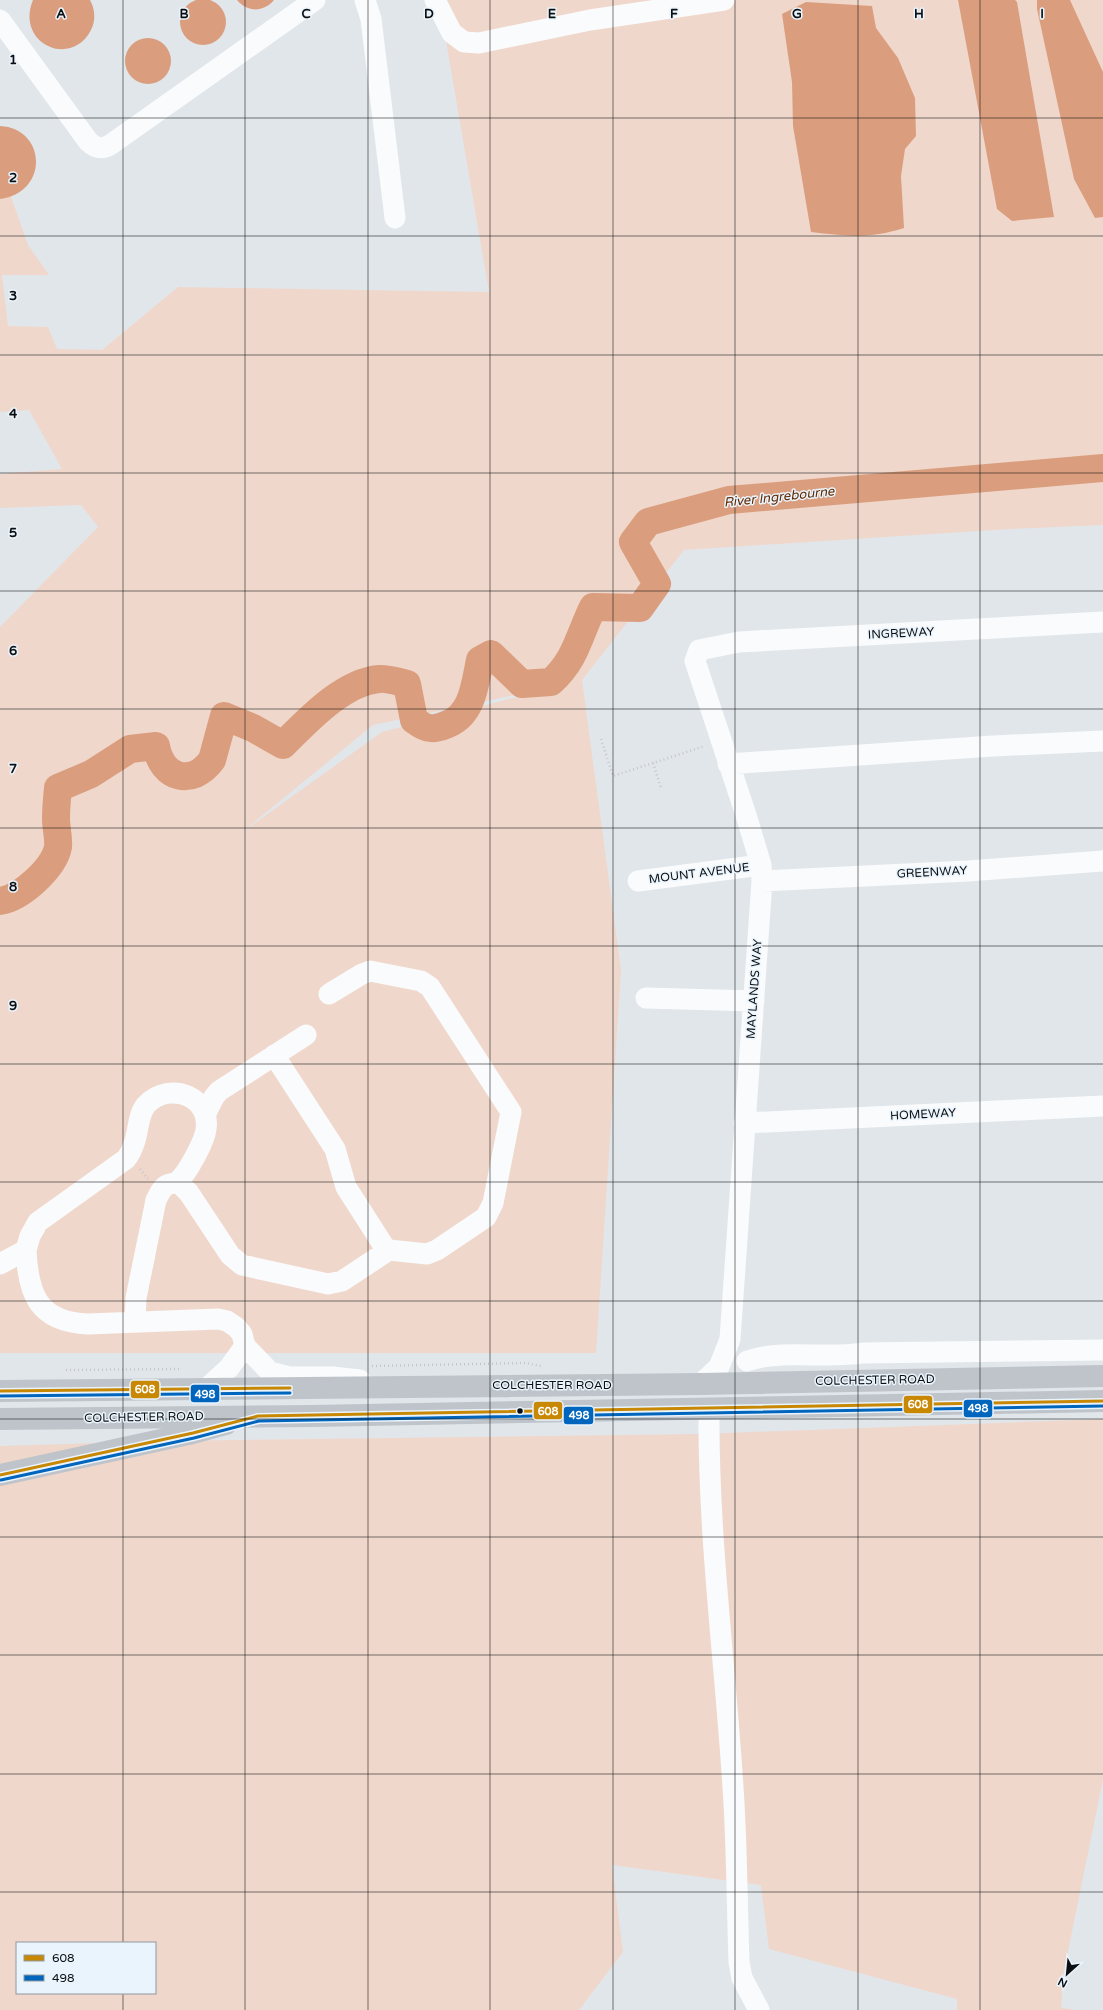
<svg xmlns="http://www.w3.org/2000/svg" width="1103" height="2010" font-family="'Varela Round',sans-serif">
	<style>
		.green { fill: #f0d7cb; fill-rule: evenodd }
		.water { fill: #da9e7e }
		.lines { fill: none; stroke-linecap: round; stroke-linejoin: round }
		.river { stroke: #da9e7e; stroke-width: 28 }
		.path { stroke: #c5c6c7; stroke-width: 2.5; stroke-dasharray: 1 3; stroke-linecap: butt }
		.minor { stroke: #fafbfc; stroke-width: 21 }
		.highway { stroke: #bfc4ca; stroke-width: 22 }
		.bus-1-casing { stroke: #eaf4fd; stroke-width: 6 }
		.bus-2-casing { stroke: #eaf4fd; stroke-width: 6 }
		.bus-1 { stroke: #c88803; stroke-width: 3 }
		.bus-2 { stroke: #0065bd; stroke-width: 3 }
		.grid { fill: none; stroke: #0b0f11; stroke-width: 1; stroke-opacity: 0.55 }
		.bus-dot { fill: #0b0f11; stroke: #eaf4fd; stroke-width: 1.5 }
		.labels { text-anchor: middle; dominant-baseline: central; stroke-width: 3; stroke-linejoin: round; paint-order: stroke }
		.street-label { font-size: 12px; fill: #0b0f11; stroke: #eaf4fd }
		.water-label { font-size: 13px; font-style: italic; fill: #5f2801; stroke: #eaf4fd }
		.grid-label { font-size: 13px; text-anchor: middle; font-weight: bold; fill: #0b0f11; stroke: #eaf4fd; stroke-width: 3; stroke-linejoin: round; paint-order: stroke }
		.line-badge { stroke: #eaf4fd; stroke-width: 1.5 }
		.badge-label { font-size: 11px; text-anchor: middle; font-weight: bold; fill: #fff }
	</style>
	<rect width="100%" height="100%" fill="#e1e6eb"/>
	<path class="green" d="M439,0H1103V525L1010,529L684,550L582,680L621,970L596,1353H0V627L98,527L81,505L0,508V474L62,469L29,410L0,412V174L9,191L28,245L49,275H2L8,326L48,327L57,349L102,350L178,287L489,292ZM567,684L382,732L241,833L373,725Z
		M1103,1419V1779L1063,1976L1061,2008L1077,2010H957V1999L769,1949L761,1885L612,1865L623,1952L579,2010H0V1446L165,1441L699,1434ZM17,1943H155V1993H17Z"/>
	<path class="water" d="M180 22a23 23 0 1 1 46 0a23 23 0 1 1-46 0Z
		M33,0H90C95,9 96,20 91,30C71,69 15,43 33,0Z
		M237,0H274C263,13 247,12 237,0Z
		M958,0H1015L1017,2L1054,217L1012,221L997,209Z
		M1037,0H1070L1103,72V217L1095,218L1074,179L1037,9Z
		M806,2L872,6L876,28L898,58L915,98L916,136L905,149L901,176L904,228C870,239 846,236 811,232L793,126L792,82L782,14Z
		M125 61a23 23 0 1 1 46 0a23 23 0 1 1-46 0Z
		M0,126C46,128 50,192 0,199Z"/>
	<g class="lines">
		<path class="river" d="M0,901C21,898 54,868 58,847C59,838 56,828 56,819C56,809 57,798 58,788L91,774L130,749L156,746C162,779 192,787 212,760L224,716L253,728L283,745C307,721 343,682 379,679C388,678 398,682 407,684L414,720C418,723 425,728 430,728C437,729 443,726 448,724C473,714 475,683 480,660L491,654L522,684L551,682C576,660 579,635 593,607L640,608L657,584L633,542L648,522L729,500L1103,468"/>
		<path class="path" d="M601,739L613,776L705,746
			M653,763L661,788
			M140,1169L148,1179
			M372,1366L526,1363L541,1366
			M66,1370L181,1369"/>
		<path class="minor" d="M365,0L371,19L395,218
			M435,0L452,33L464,42L479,43L590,20L724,0
			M0,20L88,141C95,148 101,150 110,145L315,0
			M728,764L993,746L1103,741
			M638,881L761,865
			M762,881L968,871L1103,861
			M646,998L754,1001
			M274,1055L335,1149L346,1187L387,1251
			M206,1113L214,1097L219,1091L306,1035
			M744,1123L1103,1106
			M178,1182L189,1193L230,1255L242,1265L328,1284L342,1281L389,1250L427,1254L437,1250L486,1217L493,1203L511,1112L430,987L421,981L370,971L362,974L329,994
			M26,1250C28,1294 38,1322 88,1324L218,1319L227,1321L236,1327L242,1334L245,1346L270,1372L289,1377H332L360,1380
			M0,1264L26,1250L30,1236L38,1222L126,1159C129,1155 132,1150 133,1146C139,1133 137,1116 146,1105C170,1079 215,1098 205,1134C202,1145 187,1174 178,1181C175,1184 170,1183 167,1185C161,1188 159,1195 156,1200L136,1298L135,1322
			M747,1361C780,1349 826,1359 863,1353L1103,1350
			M701,1384L719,1367L730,1339L762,881L761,865L746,815L695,661L699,650L739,642L1103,622
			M206,1389L229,1368L245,1346
			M709,1409C708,1536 725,1661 733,1787C737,1845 737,1904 739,1962L742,1978L759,2010"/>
		<path class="highway" d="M0,1391L701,1384L1103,1376
			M0,1419L312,1416L1103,1401
			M0,1475L193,1433L226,1424"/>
		<g class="bus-1-casing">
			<path id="bus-1" d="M0,1391L290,1388
				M0,1475L193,1433L258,1416L1103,1401"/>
		</g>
		<g class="bus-2-casing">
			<path id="bus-2" d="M0,1396L290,1393
				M1,1480L194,1438L259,1421L1103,1406"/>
		</g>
		<use href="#bus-1" class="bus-1"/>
		<use href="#bus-2" class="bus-2"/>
	</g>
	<path class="grid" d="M123,0V1943M245,0V2010M368,0V2010M490,0V2010M613,0V2010M735,0V2010M858,0V2010M980,0V2010M0,118H1103M0,236H1103M0,355H1103M0,473H1103M0,591H1103M0,709H1103M0,828H1103M0,946H1103M0,1064H1103M0,1182H1103M0,1301H1103M0,1419H1103M0,1537H1103M0,1655H1103M0,1774H1103M0,1892H1103M123,1993V2010"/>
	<circle class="bus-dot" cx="520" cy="1411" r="3.5"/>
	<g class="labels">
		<g class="street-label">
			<text transform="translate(901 633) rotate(-3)">INGREWAY</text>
			<text transform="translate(932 872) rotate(-3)">GREENWAY</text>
			<text transform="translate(699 873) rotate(-7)">MOUNT AVENUE</text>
			<text transform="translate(754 989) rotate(-86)">MAYLANDS WAY</text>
			<text transform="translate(923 1114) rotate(-3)">HOMEWAY</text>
			<text transform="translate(875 1380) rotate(-1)">COLCHESTER ROAD</text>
			<text x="552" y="1385">COLCHESTER ROAD</text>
			<text transform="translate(144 1417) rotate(-1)">COLCHESTER ROAD</text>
		</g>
		<g class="water-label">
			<text transform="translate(779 497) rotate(-6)">River Ingrebourne</text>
		</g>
	</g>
	<g class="grid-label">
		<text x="61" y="18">A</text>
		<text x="184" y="18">B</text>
		<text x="306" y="18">C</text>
		<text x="429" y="18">D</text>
		<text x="552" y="18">E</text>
		<text x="674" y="18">F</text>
		<text x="797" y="18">G</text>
		<text x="919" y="18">H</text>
		<text x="1042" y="18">I</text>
		<text x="13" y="64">1</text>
		<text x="13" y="182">2</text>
		<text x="13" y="300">3</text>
		<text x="13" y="418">4</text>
		<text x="13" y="537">5</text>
		<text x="13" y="655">6</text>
		<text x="13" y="773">7</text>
		<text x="13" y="891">8</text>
		<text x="13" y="1010">9</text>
	</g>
	<g class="line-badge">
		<rect x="130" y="1380" width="30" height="19" rx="4" fill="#c88803"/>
		<rect x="190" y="1384" width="30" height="19" rx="4" fill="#0065bd"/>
		<rect x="903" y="1395" width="30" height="19" rx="4" fill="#c88803"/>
		<rect x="963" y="1399" width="30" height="19" rx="4" fill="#0065bd"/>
		<rect x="533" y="1401" width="30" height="19" rx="4" fill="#c88803"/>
		<rect x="563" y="1406" width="31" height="19" rx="4" fill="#0065bd"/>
	</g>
	<g class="badge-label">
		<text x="145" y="1393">608</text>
		<text x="205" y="1398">498</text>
		<text x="918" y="1408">608</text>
		<text x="978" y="1412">498</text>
		<text x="548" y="1415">608</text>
		<text x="579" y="1419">498</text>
	</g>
	<rect x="16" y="1942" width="140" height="52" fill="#eaf4fd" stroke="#91989f"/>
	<rect x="24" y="1955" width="20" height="6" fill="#c88803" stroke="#91989f"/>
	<text x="52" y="1962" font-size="12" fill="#0b0f11">608</text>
	<rect x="24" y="1975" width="20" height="6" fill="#0065bd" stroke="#91989f"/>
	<text x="52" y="1982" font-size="12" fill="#0b0f11">498</text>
	<g transform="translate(1067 1974) rotate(207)" stroke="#eaf4fd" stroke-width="3" paint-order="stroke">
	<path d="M0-3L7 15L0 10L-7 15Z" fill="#0b0f11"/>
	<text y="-6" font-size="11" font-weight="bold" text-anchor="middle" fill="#0b0f11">N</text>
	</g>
</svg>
